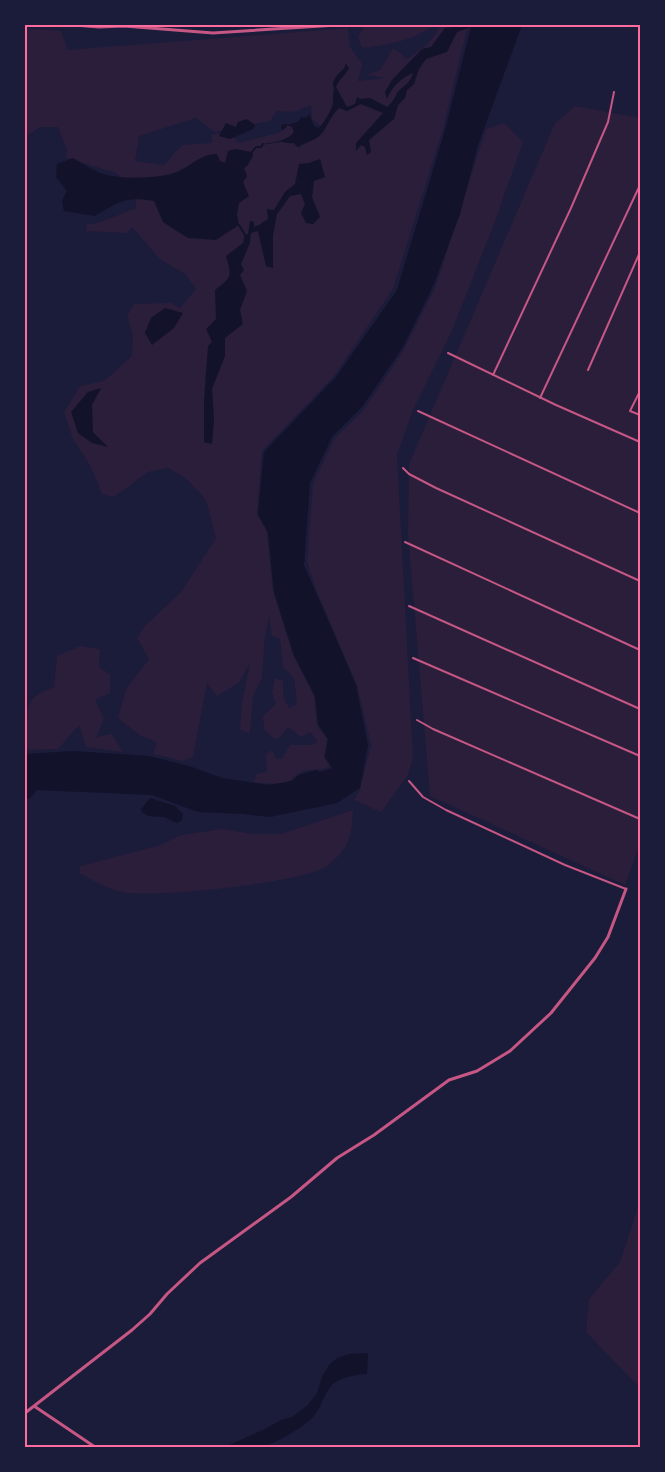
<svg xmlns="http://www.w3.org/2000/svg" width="665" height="1472" font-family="Barlow,sans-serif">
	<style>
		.green { fill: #2a1e3b; fill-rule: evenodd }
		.water { fill: #12122b }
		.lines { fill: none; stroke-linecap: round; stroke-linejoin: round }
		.stream { stroke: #12122b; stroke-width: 2 }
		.service { stroke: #c65784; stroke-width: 2 }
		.minor { stroke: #c65784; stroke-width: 3 }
		.neatline { fill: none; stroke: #ff6b9d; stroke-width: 2 }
	</style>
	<rect width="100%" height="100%" fill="#1b1b3a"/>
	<path class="green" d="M374,25H434C414,41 386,45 362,48L358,37L364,26Z
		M450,25H468L443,129L393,289L334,376L262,451L257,514L267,532L273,591L293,655L314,696L317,725L327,739L324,757L330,767C320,771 309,768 299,773C295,775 293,779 290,781C278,785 266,784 254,782L256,774L267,772L266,754L272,750L276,759H282L290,745H312L318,742L310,732L301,737L288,727L279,738L274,739L264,729L263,716L276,704L272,693L275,678L283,681V697L289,708L297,704L294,678L283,667L280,639L272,636L269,616L265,636L262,678L253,696L250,733L240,730L242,702L250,663L239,683L217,696L207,683L193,757L183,761L153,754L157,742L141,736L118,718L126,689L149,659L137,638L145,626L181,592L216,538L206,500L187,479L168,468L148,472L114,497L102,494L91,467L73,439L64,412L80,386L104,381L132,356L133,335L127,316L134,304L171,303L180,308L196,289L186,275L160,259L132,227L127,233L86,231L87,224L98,223L136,208L135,188L116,173L66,158L67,150L58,127H40L25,137V28L61,31L68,50L348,28L350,47L362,64L358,81L387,78L366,75L380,70L393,48L407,59L428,44L440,27ZM311,105L312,119L325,130C318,140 308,141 298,148L294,144L296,129L290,122L281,132L238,143L231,133L212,134V143L182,145L164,165L135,161L139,136L196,118L215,132L270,121L277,111L294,112Z
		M575,106L640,118V844L625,885L430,796L408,534L409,464L555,123Z
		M504,123L523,142L493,227L451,333L413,410L397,455L413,758L408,775L381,812L354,800L359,792L371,745L357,685L315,587L307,561L313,484L334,439L363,411L402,353L435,288L486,129Z
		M80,646L100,649L99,667L110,674V693L95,700L104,719L96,737L112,734L123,752L86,747L79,725L58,749L25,750V726L27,724C28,699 31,696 54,687L57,656Z
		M353,810C352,836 349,850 327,866C304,883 145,900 117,891C104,887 91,879 79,873L80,866L158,846L181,835L221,829L254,834H281Z
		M640,1201V1388L586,1332L589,1299L620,1262Z"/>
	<path class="water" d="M465,25H522L478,145L460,214L434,284L403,347L362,407L332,437L310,483L304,565L356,685L368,745L360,788L337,803L270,817L244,814L198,812L152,795L37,790L29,799L25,798V754L73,751L149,756L189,766L222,778L269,785L292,781L299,775L316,770L320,772L332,768L325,757L328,739L318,724L315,696L294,655L274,592L268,532L258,514L264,452L336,377L397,290L445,130L471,27L457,32L447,52L426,59L419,69L414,84L407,90L405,98L398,105L394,119L369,140L371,152L367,155L365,147L361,145L356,151V143L383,113L361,104L347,111L339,108C330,116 328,127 320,135C315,141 304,142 298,147L294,143C289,144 286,142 281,142C274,142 270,145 263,144C273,143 289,140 294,132L292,127L287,125L286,128L282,130L281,125C288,123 298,126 301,117L306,118L309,114L314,126L319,128C324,122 333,109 333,102C333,97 333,94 334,89C330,80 339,74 345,67V63L349,68C345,76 339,79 336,87L347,107L355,104L357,97L360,99L370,98L387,107C392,103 394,99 397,93C403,85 410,85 413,73C403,77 391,87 387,99L385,92L392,80L422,49L431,47L445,28Z
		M247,119L255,125L253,129L230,139L219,136L226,123L236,127L238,122Z
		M235,149L252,152L253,156L247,166L244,168L247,176L243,182L249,196L239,203L237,215L239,225L216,240L188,238L163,222L154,201C125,196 118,202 95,216L64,211L62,201L67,191L56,177L57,164L73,158C82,163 91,169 100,173C116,180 163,179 179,171C192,165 201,154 217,154L220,161L225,163L228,151Z
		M320,159L325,177L314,181L312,197L320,217L313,224L306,223L301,213L305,204L301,194L290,196L277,214L273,235V268L266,266L258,231L251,233L250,243L241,264L244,270L240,275L247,291L240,310L243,324L225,338V356L212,389L214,418L212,444L204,442V401L208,346L212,342L206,329L216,319L215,290C232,277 232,277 226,256L243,243L245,235L248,234L250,221L254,222V227L259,225L268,219L267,209L274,210L285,192L295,184L299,164L309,163Z
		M165,308L183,313L174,328L152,345L145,333L151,318Z
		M101,388L92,405L93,432L108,447L92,443L78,433L71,412L88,392Z
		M150,798L175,806L183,814L181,821L177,823L164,817L148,816L142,812L141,809Z
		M368,1353L367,1374C357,1374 338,1378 331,1386C323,1395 321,1410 311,1419C300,1429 278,1442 264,1446C252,1450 237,1447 225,1447L265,1429L281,1420L292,1417L308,1405L317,1393L322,1377L329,1365L337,1358L349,1354Z"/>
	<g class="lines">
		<path class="stream" d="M252,152L256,147H261L263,144
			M239,225L245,235"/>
		<path class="service" d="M448,353L556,405L640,442
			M588,370L640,252
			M493,375L571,208L608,122L614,92
			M640,391L630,411L640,415
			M540,398L640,185
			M418,411L640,513
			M403,468L409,474L436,488L640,581
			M405,542L640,650
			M409,606L640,709
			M413,658L640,756
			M417,720L433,729L640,819
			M409,781L423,797L446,810L565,865L626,889"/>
		<path class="minor" d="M74,25L99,27L124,26L213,33L337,25
			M34,1406L95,1447
			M25,1413L132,1330L150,1314L167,1294L200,1263L291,1197L337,1158L374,1135L449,1080L477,1071L510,1051L551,1013L595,958L608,937L626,889"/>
	</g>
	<rect width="665" height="1472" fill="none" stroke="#1b1b3a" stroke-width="52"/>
	<rect x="26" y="26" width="613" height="1420" class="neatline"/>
</svg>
